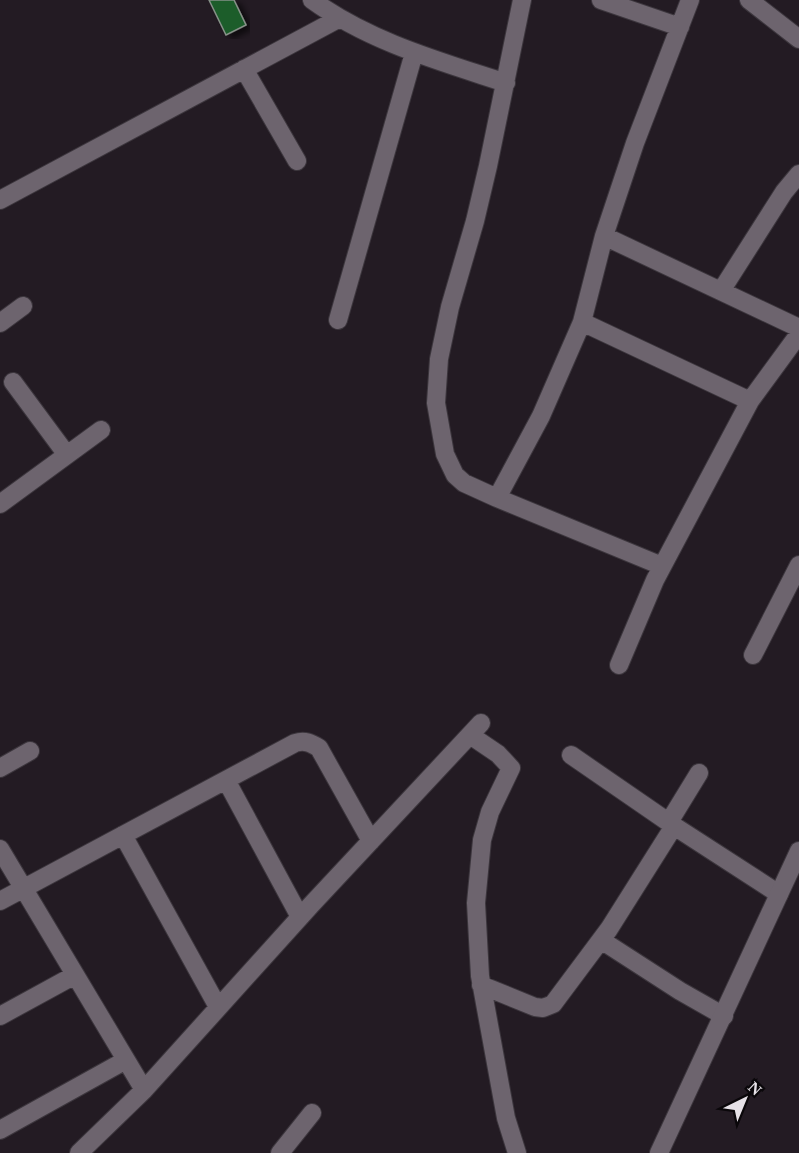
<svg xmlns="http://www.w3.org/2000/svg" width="799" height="1153" font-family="Georgia,serif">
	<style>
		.building { fill: #1a5d2c; stroke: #879188; stroke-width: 1.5; filter: url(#shadow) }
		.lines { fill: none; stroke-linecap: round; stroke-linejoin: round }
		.street-casing { stroke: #3c363d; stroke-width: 20 }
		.secondary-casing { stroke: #3c363d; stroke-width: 20 }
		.street { stroke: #6d646e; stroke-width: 18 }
		.secondary { stroke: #6d646e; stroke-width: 18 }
	</style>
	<defs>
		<filter id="shadow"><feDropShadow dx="6" dy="4" stdDeviation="3" flood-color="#0009"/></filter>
	</defs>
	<rect width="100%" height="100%" fill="#231b23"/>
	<path class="building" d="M209,0H234L246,25L226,35Z"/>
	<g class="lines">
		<g class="street-casing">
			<path id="street" d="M312,0C370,42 439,61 506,83
				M522,0L488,166L475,221L450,307L439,359L436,403L445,454L455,475L464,483L497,498L662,566
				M601,0L680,27
				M749,0L799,39
				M244,69L297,161
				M0,200L338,19
				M604,236L799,328
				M721,291L784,192L799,174
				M338,320L414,53
				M582,322L750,401
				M0,323L23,306
				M13,382L67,455
				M497,498L541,416L582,322L604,236L635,143L690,0
				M0,504L101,430
				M753,655L799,565
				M619,665L655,580L750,401L799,334
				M470,735L498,754L511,768L490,812L482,840L476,903L480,976L506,1118L517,1153
				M571,755L674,826L779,894
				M0,768L30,751
				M226,780L300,917
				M669,822L699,773
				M123,835L218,1007
				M0,849L144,1090
				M0,901L295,743C305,740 311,743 319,748L371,841
				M601,940L680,991L724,1016
				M481,985L535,1007L543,1008L553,1004L609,929L674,826
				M0,1016L75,975
				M0,1130L126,1060
				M79,1153L144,1090L311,905L481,723
				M280,1153L312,1113"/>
		</g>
		<g class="secondary-casing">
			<path id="secondary" d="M659,1153L799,851"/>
		</g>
		<use href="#street" class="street"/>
		<use href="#secondary" class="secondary"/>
	</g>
	<g transform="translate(745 1099) rotate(43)" stroke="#0a070a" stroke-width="4.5" paint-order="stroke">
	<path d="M0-4.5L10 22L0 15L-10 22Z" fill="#e6e1e7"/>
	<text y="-9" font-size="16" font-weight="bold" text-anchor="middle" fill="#e6e1e7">N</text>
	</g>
</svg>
